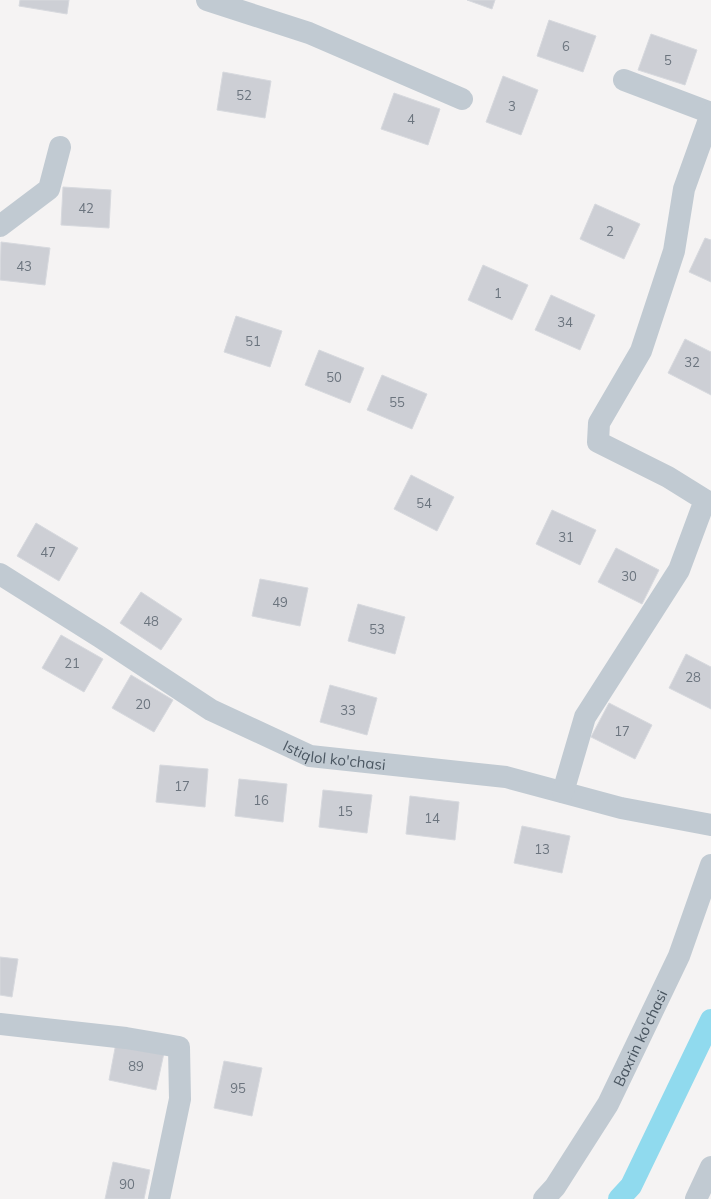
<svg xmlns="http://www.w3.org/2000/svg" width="711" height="1199" font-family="Mulish,sans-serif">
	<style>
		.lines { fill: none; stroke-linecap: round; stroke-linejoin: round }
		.canal { stroke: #90daee; stroke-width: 22 }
		.building { fill: #cdcfd5; stroke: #d7d9de }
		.minor { stroke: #c1cad2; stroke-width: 22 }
		.labels { text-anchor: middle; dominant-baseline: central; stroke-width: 3; stroke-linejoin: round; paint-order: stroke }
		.number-label { font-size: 13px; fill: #6b747e }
		.street-label { font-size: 15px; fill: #4a5661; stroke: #fff }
	</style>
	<rect width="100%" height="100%" fill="#f5f3f3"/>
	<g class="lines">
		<path class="canal" d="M619,1199L631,1186L711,1020"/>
	</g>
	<path class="building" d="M20,0H69L67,14L19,6Z
		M467,0H495L492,9Z
		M549,20L596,36L583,72L537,56Z
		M651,34L697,50L685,85L638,70Z
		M223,72L271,81L265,118L217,110Z
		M503,76L538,90L521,135L486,122Z
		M394,93L440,109L428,145L381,129Z
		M63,187L111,190L109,228L61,225Z
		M595,204L640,224L624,259L580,239Z
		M705,238L711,240V282L689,272Z
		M1,242L50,248L45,285L0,280Z
		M483,265L528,285L512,320L468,300Z
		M551,295L595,315L580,350L535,330Z
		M236,316L282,331L270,367L224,352Z
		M685,339L711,352V395L668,373Z
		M319,350L364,368L350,403L305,385Z
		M382,375L427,394L412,429L367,410Z
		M411,475L454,497L437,531L394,509Z
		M552,510L596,530L580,565L536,544Z
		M36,523L78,548L59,581L17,556Z
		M616,548L659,570L642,604L598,582Z
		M260,579L308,588L300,626L252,616Z
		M141,592L182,619L161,650L120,623Z
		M358,604L405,617L395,654L348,641Z
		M61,635L103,659L84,692L42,668Z
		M686,654L711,667V709L669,688Z
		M131,675L173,700L154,732L112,708Z
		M330,685L377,698L367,735L320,722Z
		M609,703L652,725L635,759L591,737Z
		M160,765L208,769L205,807L156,802Z
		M239,779L287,784L283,822L235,816Z
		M323,790L372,795L367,833L319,827Z
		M410,796L459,802L455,840L406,834Z
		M522,826L570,836L562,873L514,863Z
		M0,957L18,959L12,997L0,995Z
		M116,1043L164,1053L156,1090L109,1080Z
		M224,1061L262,1068L252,1116L214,1108Z
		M113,1162L150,1170L144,1199H105Z"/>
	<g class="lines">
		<g class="minor">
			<path d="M207,0L309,33L462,99"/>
			<path d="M624,80L711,113"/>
			<path d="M0,226L49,189L60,147"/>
			<path id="s1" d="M0,574L100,637L211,710L310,756L506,777L621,808L711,825"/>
			<path d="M563,792L585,717L679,570L705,500L668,477L598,442L599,423L641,351L674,251L684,189L711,114"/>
			<path d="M0,1024L126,1038L179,1047L180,1099L159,1199"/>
			<path id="s2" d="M544,1199L555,1187L608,1104L679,956L711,865"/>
			<path d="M696,1199L711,1167"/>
		</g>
	</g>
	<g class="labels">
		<g class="number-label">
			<text x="566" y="46">6</text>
			<text x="668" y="60">5</text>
			<text x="244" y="95">52</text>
			<text x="512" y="106">3</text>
			<text x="411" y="119">4</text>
			<text x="86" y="208">42</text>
			<text x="610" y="231">2</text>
			<text x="24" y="266">43</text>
			<text x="498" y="293">1</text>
			<text x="565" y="322">34</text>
			<text x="253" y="341">51</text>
			<text x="692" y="362">32</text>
			<text x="334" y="377">50</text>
			<text x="397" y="402">55</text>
			<text x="424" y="503">54</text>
			<text x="566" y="537">31</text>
			<text x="48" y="552">47</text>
			<text x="629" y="576">30</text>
			<text x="280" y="602">49</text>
			<text x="151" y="621">48</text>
			<text x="377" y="629">53</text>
			<text x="72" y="663">21</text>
			<text x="693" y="677">28</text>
			<text x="143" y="704">20</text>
			<text x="348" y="710">33</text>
			<text x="622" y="731">17</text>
			<text x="182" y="786">17</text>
			<text x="261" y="800">16</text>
			<text x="345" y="811">15</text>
			<text x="432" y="818">14</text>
			<text x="542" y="849">13</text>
			<text x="136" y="1066">89</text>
			<text x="238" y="1088">95</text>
			<text x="127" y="1184">90</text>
		</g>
		<g class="street-label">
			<text stroke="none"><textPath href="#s1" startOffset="384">Istiqlol ko'chasi</textPath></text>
			<text stroke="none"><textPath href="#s2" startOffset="188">Baxrin ko'chasi</textPath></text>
		</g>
	</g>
</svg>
